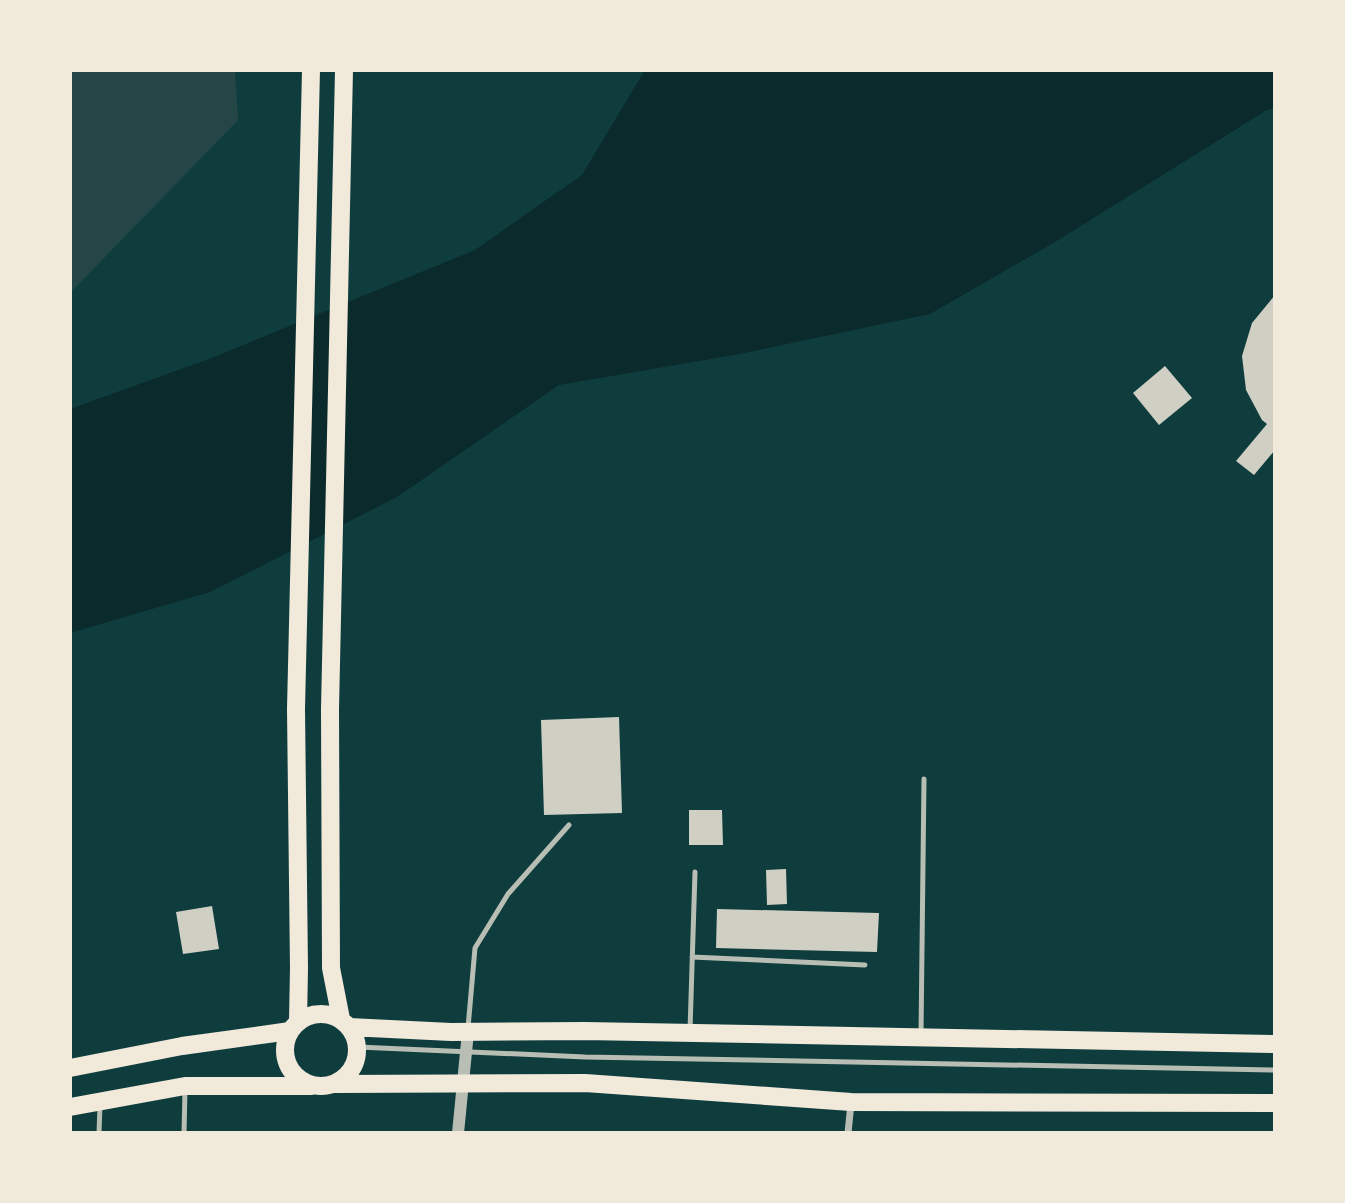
<svg xmlns="http://www.w3.org/2000/svg" width="1345" height="1203" font-family="Poppins,sans-serif">
	<style>
		.green { fill: #244646 }
		.water { fill: #0a2a2b }
		.building { fill: #cfcfc3 }
		.lines { fill: none; stroke-linecap: round; stroke-linejoin: round }
		.service { stroke: #b8beb3; stroke-width: 5 }
		.minor { stroke: #b8beb3; stroke-width: 7 }
		.tertiary { stroke: #b8beb3; stroke-width: 12 }
		.primary { stroke: #f1e9da; stroke-width: 18 }
	</style>
	<rect width="100%" height="100%" fill="#0f3d3e"/>
	<path class="green" d="M70,70H235L238,120L70,293Z"/>
	<path class="water" d="M645,70H1275V108L1267,110L1055,242L930,314L740,354L559,385L397,497L210,592L70,633V409L209,359L475,250L582,175Z"/>
	<path class="building" d="M1275,295V450L1254,475L1236,461L1267,424L1262,420L1246,390L1242,356L1252,323Z
		M1165,366L1192,398L1159,425L1133,393Z
		M619,717L622,813L544,815L541,720Z
		M689,810H722L723,845H689Z
		M786,869L787,904L767,905L766,870Z
		M212,906L219,949L183,954L176,912Z
		M717,909L879,913L877,952L716,948Z"/>
	<g class="lines">
		<path class="service" d="M692,957L865,965
			M468,1028L475,948L508,894L569,825
			M690,1030L695,872
			M921,1034L924,779
			M358,1047L585,1057L1275,1070
			M99,1133L100,1105
			M184,1133L185,1090"/>
		<path class="minor" d="M848,1133L851,1103"/>
		<path class="tertiary" d="M458,1133L468,1032"/>
		<path class="primary" d="M285 1050a36 36 0 1 1 72 0a36 36 0 1 1-72 0Z
			M341,1019L331,968L330,709L344,70
			M298,1022L299,968L296,709L311,70
			M349,1027L451,1032L585,1031L1275,1044
			M70,1068L182,1046L290,1031
			M335,1084L585,1083L851,1102L1275,1103
			M70,1107L185,1086H312"/>
	</g>
	<rect width="1345" height="1203" fill="none" stroke="#f1e9da" stroke-width="144"/>
</svg>
